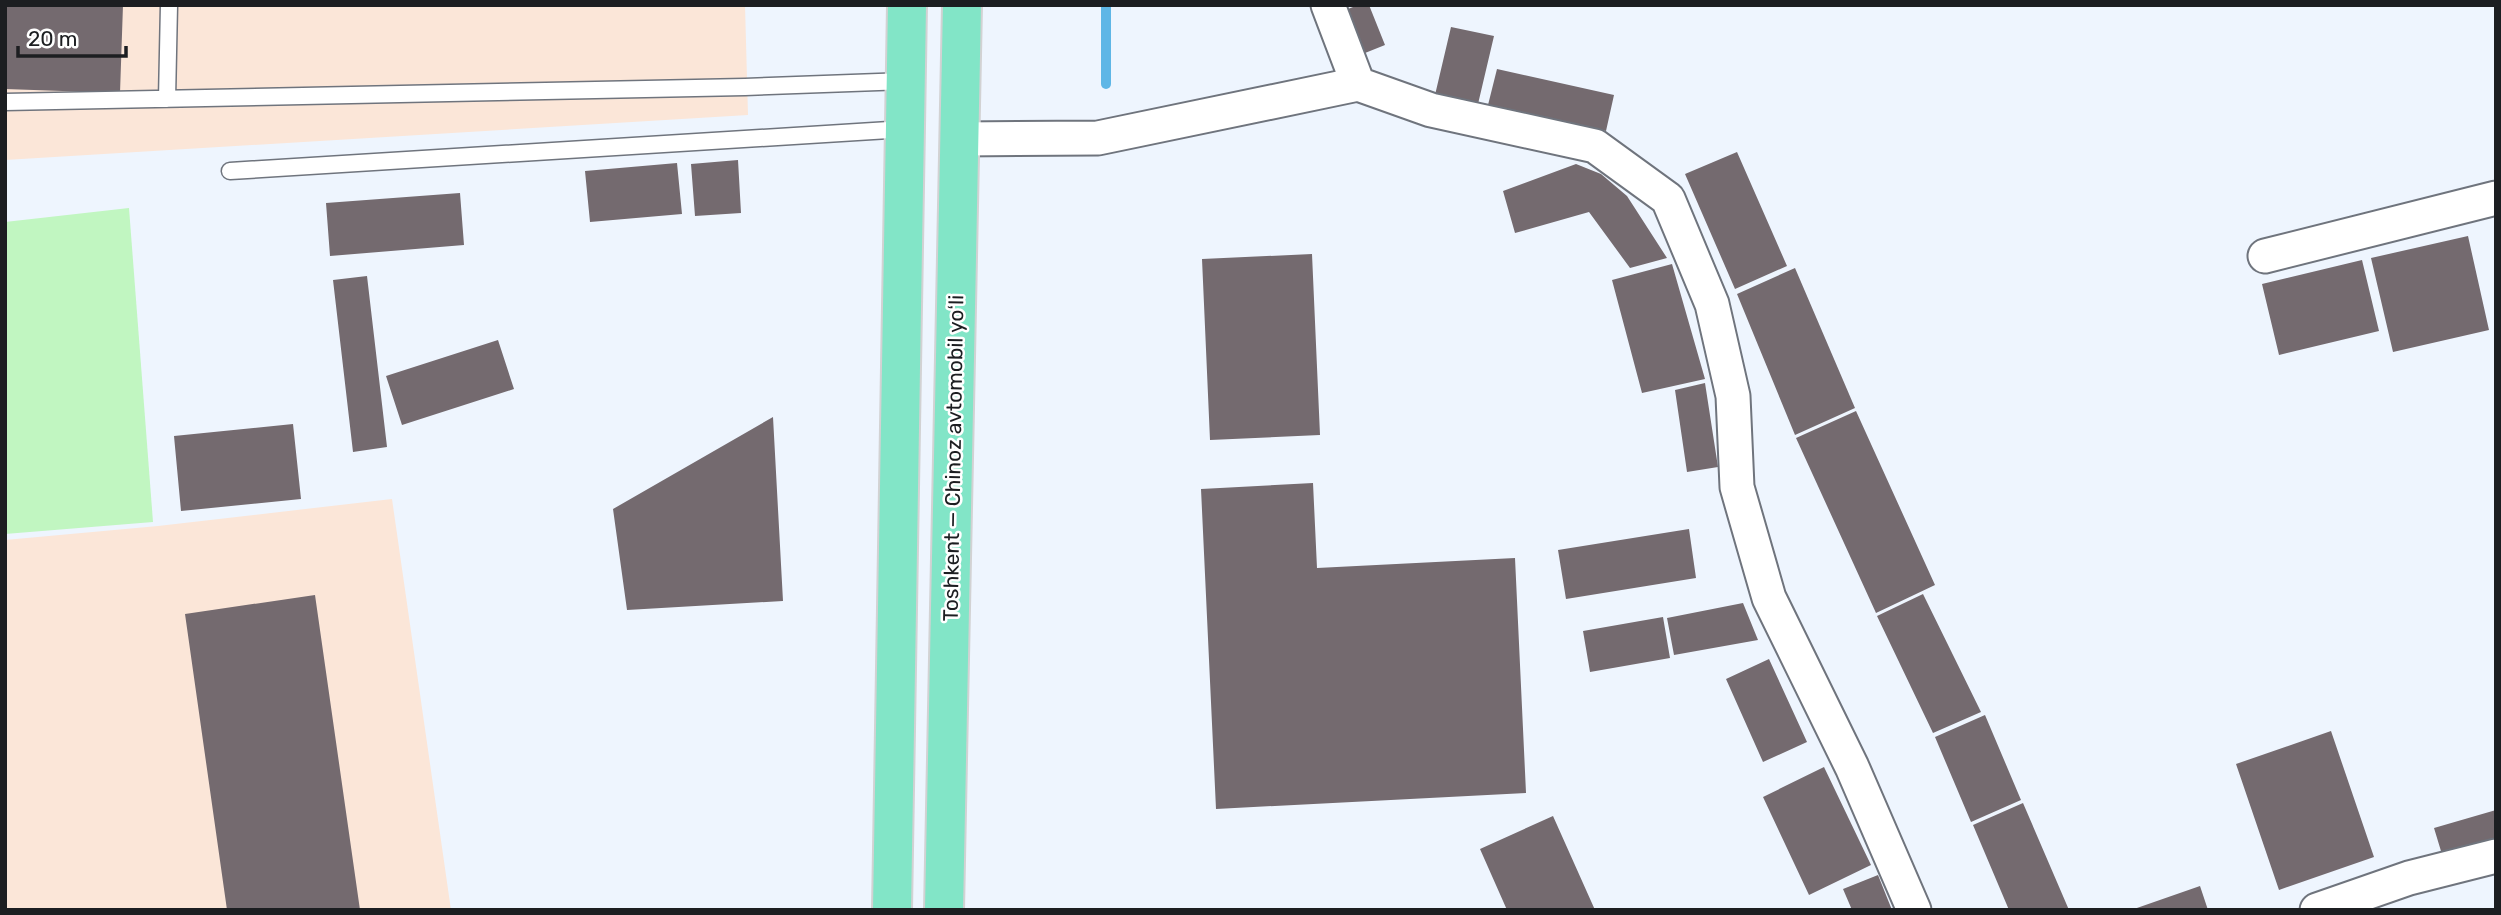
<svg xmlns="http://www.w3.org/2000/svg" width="2501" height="915" font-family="Rubik,sans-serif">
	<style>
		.industrial { fill: #fbe6d8 }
		.green { fill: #c1f6c1 }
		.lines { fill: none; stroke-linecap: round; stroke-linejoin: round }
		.stream { stroke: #5eb6e6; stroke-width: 10 }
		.building { fill: #746a6f }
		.lane-casing { stroke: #6f747d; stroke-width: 19 }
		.street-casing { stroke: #6f747d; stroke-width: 37 }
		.highway-casing { stroke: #d2d2d3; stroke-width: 42 }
		.lane { stroke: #fff; stroke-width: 16 }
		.street { stroke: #fff; stroke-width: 33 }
		.highway { stroke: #82e5c7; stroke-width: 38 }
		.labels { text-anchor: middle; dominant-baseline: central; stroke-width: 5; stroke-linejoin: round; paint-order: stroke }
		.street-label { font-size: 21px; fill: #1c1e21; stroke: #fff }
	</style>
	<rect width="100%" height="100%" fill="#eef5fe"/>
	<path class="industrial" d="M5,5H745L748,115L5,160Z
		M392,499L451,910H5V540L158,526Z"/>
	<path class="green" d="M129,208L153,522L5,534V222Z"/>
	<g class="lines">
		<path class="stream" d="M1106,84V5"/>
	</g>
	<path class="building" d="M5,5H123L120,93L5,89Z
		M1358,5H1369L1385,45L1355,57L1338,13Z
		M1451,27L1494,36L1478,104L1435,95Z
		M1497,69L1614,95L1606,131L1488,105Z
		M1737,152L1787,266L1735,289L1685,174Z
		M738,160L741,213L695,216L691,164Z
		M677,163L682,214L590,222L585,171Z
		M1576,164L1601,174L1627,196L1667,258L1630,268L1589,212L1515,233L1503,191Z
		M460,193L464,245L330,256L326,203Z
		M2468,236L2489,330L2393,352L2371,258Z
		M1312,254L1320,435L1210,440L1202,259Z
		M2362,260L2379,331L2279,355L2262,284Z
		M1672,264L1705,379L1642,393L1612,280Z
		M1795,268L1855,408L1795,435L1737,294Z
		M367,276L387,447L353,452L333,280Z
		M498,340L514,389L402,425L386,376Z
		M1705,383L1718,467L1687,472L1675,390Z
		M1856,411L1935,585L1876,613L1796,438Z
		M773,417L783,601L627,610L613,509Z
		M293,424L301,499L181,511L174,436Z
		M1313,483L1317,568L1515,558L1526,793L1216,809L1201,489Z
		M1689,529L1696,578L1566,599L1558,550Z
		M1923,594L1981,712L1933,733L1877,616Z
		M315,595L360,910H227L185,614Z
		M1743,603L1758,640L1674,655L1667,618Z
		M1663,617L1670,658L1590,672L1583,631Z
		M1769,659L1807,742L1763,762L1726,679Z
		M1985,715L2021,800L1971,822L1935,737Z
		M2331,731L2374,857L2279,890L2236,764Z
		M1824,767L1871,865L1809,895L1763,797Z
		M2023,803L2069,910H2009L1973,825Z
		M2496,810V846L2444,861L2434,828Z
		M1553,816L1595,910H1507L1480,849Z
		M1878,875L1892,910H1852L1843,889Z
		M2200,886L2208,910H2134V909Z"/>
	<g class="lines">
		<g class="lane-casing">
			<path id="lane" d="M167,99L169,5
				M5,102L745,87L906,81
				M230,171L905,129"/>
		</g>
		<g class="street-casing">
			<path id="street" d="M1328,5L1358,84
				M960,139L1098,138L1358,84L1431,110L1595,146L1668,199L1712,304L1733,396L1737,487L1769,598L1852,767L1914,910
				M2265,256L2496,198
				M2317,910L2409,878L2496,856"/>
		</g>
		<g class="highway-casing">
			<path id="highway" d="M892,910L907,5
				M944,910L962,5"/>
		</g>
		<use href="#lane" class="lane"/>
		<use href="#street" class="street"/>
		<use href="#highway" class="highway"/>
	</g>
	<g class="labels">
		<g class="street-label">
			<text transform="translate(953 458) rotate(-89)">Toshkent — Chinoz avtomobil yoʻli</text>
		</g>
	</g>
	<rect width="2501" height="915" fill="none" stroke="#1c1e21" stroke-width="14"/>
	<path d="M18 46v10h108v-10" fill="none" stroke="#1c1e21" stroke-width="3.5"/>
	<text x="28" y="46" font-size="21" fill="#1c1e21" stroke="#ffffff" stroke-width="5" paint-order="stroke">20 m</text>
</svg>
